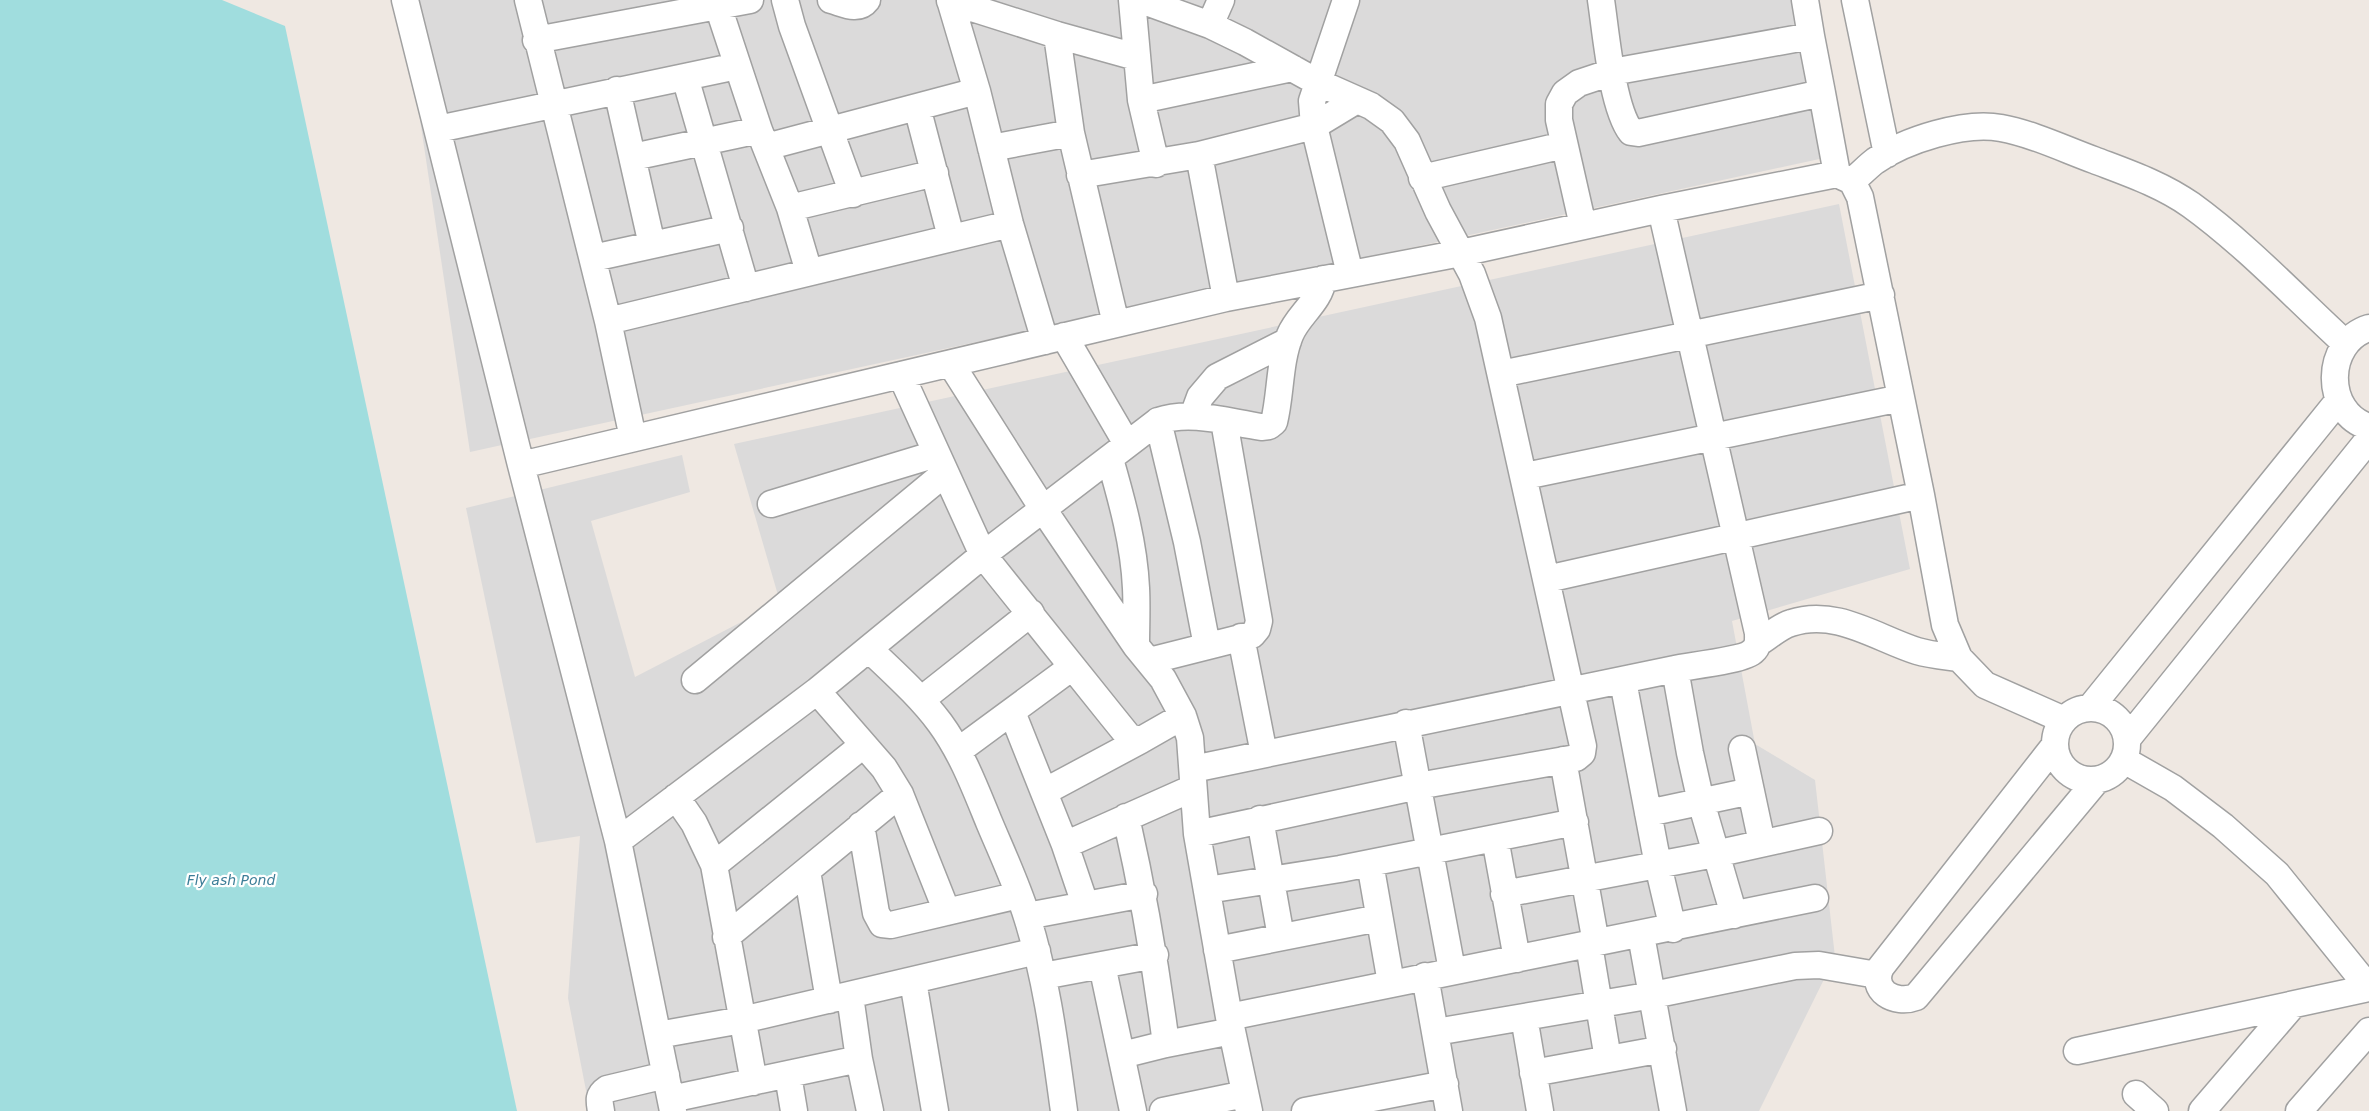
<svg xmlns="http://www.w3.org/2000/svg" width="2369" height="1111" font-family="'DejaVu Sans',sans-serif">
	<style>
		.residential { fill: #dbdada }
		.water { fill: #a0ddde }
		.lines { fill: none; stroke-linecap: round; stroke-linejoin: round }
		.minor-casing { stroke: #a1a1a1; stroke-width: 29 }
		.minor { stroke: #fff; stroke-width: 26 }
		.labels { text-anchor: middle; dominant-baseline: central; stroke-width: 4.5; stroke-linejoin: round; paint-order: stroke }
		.water-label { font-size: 14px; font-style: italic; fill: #3d7e98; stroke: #fff }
	</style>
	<rect width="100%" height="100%" fill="#efe8e2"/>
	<path class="residential" d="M402,0H1801L1838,155L470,452Z
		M1839,204L1910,569L1732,621L1755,744L1815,780L1835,957L1759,1111H590L568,998L580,836L536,843L466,508L682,455L690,492L591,521L635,677L780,602L734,444Z"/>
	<path class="water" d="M0,0H222L285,26L517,1111H0Z"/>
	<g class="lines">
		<g class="minor-casing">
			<path id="minor" d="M405,0L521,465L618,841L673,1111
				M528,0L608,321L633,438
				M716,0L759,130L790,208L809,272
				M785,0L792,26L853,194
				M831,0C843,3 858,12 867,0
				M950,0L977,91L1010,224L1045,341
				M1132,0L1141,100L1156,164
				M1141,0L1210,25L1245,42L1317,82L1371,106L1392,121L1407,141L1438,211L1472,274L1488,318L1583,746L1582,753L1576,758L1418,786L1197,834
				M1346,0L1312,101L1314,126L1357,100
				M1601,0C1606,33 1612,107 1631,132L1638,133L1822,93L1837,174
				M1805,0L1811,36
				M1855,0L1887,154
				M950,1L1057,35L1136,57
				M1210,25L1221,0
				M1057,35L1071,133L1116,324
				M536,40L750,0
				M685,77L746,288
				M617,90L652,245
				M1141,100L1292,68
				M917,107L951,237
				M438,129L737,66
				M766,147L977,91
				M991,148L1071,133
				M1199,155L1226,298
				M633,157L759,130
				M1080,175L1199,155L1314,126L1350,274
				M1422,178L1564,145
				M1852,181C1860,175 1867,167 1875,161C1905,140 1965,121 2001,128C2033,134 2064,149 2094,160C2128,173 2161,184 2191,205C2245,244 2296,298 2346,344
				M790,208L935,173
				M1661,209L1758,633C1758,639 1759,646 1753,651C1745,660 1689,666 1675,669
				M1583,226L1559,120V104L1565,93L1579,83L1612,72L1811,36L1822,93
				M593,258L730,228
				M608,321L1010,224
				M2369,328C2324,342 2323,413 2369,427
				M1064,336L1127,444
				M951,364L1043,509L1136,646L1163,679L1183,716L1190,738L1197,834L1229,1017L1249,1111
				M1501,374L1881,295
				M901,375L983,555L1112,716L1129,737L1141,740L1183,716
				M1193,416L1200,397L1217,377L1288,341
				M1158,421L1187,542L1207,646
				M1110,459C1122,501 1134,544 1136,588C1137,607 1136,627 1136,646
				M521,465L1226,298L1461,253L1661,209L1837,174L1852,181L1860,197L1921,495L1945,625L1959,658L1985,685L2064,720
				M1525,476L1901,398
				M771,504L936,454
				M1547,579L1921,495
				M1241,637L1264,754
				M1758,643C1768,637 1780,626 1791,623C1836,608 1876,638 1917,651C1930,655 1944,656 1959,658
				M869,649C894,673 920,696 940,723C962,753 975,788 989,822C1002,853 1017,885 1027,917C1047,980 1055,1046 1064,1111
				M1149,661L1252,635L1257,629L1259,621L1224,421
				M695,680L945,473
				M1623,681L1658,865L1673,929
				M817,691L884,768L900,794L947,912
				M921,700L1031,613
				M2055 744a36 36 0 1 1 72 0a36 36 0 1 1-72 0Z
				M2090,708L2339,400
				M1012,712L1065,845L1085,904
				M1406,723L1452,970
				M2128,738L2369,439
				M2055,745L1881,967C1869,991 1895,1005 1916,997L2097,780
				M1742,749L1762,843
				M958,751L1072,667
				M1563,760L1596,943
				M2124,760L2173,788L2223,826L2277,874L2369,988
				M1193,769L1675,669L1690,753L1701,802L1734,915
				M1044,792L1141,740
				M676,797L694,823L714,865L754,1082
				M1648,813L1751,791
				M1126,817C1143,892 1156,967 1166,1044L1232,1031
				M1260,819L1281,937
				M861,825L876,913L882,924L891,925L1019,895
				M1495,838L1517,959
				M618,841L817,691L983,555L1158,421C1191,410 1227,422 1261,427L1269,426L1274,422C1281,394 1279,362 1290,335C1298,315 1320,302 1323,279
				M1065,845L1193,788
				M1370,863L1391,983
				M714,865L863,745
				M807,871L829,1000
				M1207,890L1340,869L1575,822
				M1504,894L1715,854L1819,831
				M1027,916L1144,894
				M1641,935L1673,1111
				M726,937L900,794
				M1589,945L1608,1059
				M1217,950L1379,918
				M1102,965L1133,1111
				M1043,976L1155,955
				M1425,976L1449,1111
				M913,981L935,1111
				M850,996L859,1059L870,1111
				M1229,1017C1424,976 1620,939 1815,898
				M1524,1017L1540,1111
				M1436,1032L1653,995L1795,966L1819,965L1877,975
				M658,1035L742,1020L1037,951
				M2077,1051L2369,988
				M1122,1055L1166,1044
				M1533,1073L1663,1049
				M788,1075L794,1111
				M2136,1094L2155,1111
				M671,1099L859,1059
				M601,1111C599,1100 598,1095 607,1089L666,1075
				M1163,1111L1245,1094
				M1305,1111L1445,1084
				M2202,1111L2293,1005
				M2299,1111L2369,1031"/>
		</g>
		<use href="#minor" class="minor"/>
	</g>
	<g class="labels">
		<g class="water-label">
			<text x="231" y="880">Fly ash Pond</text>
		</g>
	</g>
</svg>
